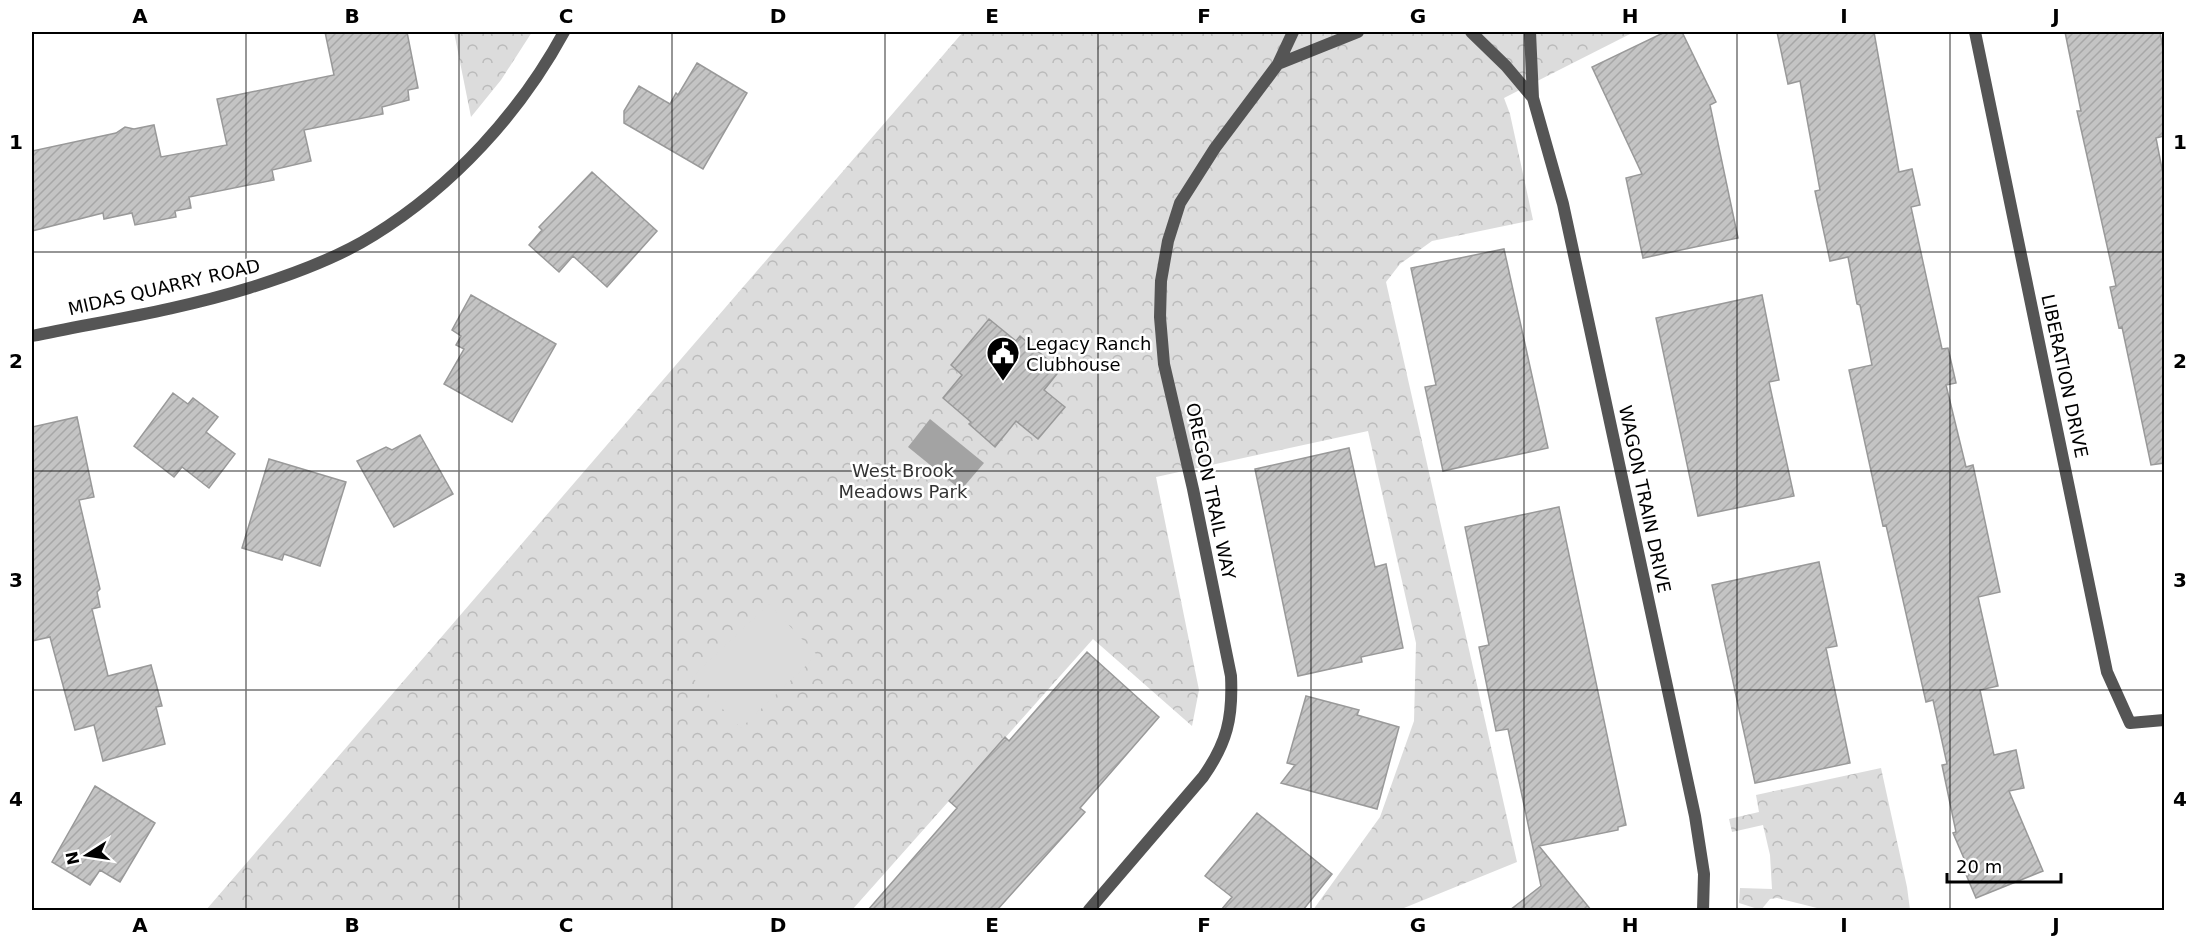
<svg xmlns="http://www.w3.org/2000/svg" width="2196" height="942" font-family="'DejaVu Sans',sans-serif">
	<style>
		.park { fill: url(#park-crowns) }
		.pitch { fill: #dcdcdc }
		.water { fill: #a3a3a3 }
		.building { fill: url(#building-hatch); stroke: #999; stroke-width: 1.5 }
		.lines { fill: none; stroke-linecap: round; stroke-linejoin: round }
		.minor { stroke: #555; stroke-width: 12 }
		.grid { fill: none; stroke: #000; stroke-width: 1.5; stroke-opacity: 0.55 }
		.labels { text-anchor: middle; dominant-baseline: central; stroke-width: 5; stroke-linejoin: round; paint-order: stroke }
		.street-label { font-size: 18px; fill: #000; stroke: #fff }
		.poi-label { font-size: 18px; fill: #000; stroke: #fff; text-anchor: start }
		.park-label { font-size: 18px; fill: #333; stroke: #fff }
		.neatline { fill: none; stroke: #000; stroke-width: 2 }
		.grid-label { font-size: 20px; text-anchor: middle; font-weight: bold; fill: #000 }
	</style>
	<defs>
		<pattern id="park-crowns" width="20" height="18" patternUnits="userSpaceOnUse" patternTransform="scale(1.5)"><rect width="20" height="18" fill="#dcdcdc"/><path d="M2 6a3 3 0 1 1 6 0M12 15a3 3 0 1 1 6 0" fill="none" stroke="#bbb"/></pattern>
		<pattern id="building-hatch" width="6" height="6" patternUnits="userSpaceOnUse" patternTransform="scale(1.5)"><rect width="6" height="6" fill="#c4c4c4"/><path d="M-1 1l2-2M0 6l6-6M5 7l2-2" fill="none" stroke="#a7a7a7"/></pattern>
	</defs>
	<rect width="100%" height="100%" fill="#fff"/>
	<path class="park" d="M454,32H532L501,80L471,117Z
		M963,32H1634L1504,98L1510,114L1533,220L1432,241L1400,264L1386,282L1517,862L1399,910H1313L1380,817L1414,721L1416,643L1368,431L1156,477L1199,690L1192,726L1093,639L852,910H206Z
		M1881,768L1907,887L1910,910H1825L1777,898L1770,899L1761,910L1739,903L1740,888L1772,889L1770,855L1763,825L1732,832L1729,819L1759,812L1756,795Z"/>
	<path class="pitch" d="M769,604L817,655L741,728L692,677Z"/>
	<path class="water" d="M930,419L984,463L961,490L908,447Z"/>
	<path class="building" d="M325,32H407L418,88L408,90L409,100L382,107L383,114L304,130L311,161L272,170L274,180L189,197L191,208L175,211L176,217L135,225L132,213L104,219L103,213L32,231V151L116,133L125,127L134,129L154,125L161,157L227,145L217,99L334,75Z
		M1665,32H1682L1716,102L1710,105L1738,238L1643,258L1626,178L1642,174L1592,67Z
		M1777,32H1874L1899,172L1912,169L1920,205L1911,207L1942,349L1948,348L1956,383L1946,385L1966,467L1973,465L2000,592L1978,597L1998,686L1980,690L1994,755L2016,750L2024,788L2009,791L2043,871L1976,898L1965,872L1969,870L1953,833L1956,832L1942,765L1947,764L1933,700L1926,702L1886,525L1883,526L1849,370L1872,365L1860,305L1857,304L1848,257L1830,261L1815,191L1820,190L1800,81L1788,84Z
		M2065,32H2160L2164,55V136L2156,138L2164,179V463L2151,465L2122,327L2119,328L2110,287L2116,286L2077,111H2081Z
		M697,63L747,93L703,169L624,123V111L639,86L670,104L676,93L678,95Z
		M592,172L657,231L607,287L573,256L559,272L529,245L542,230L539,227Z
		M1504,249L1548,448L1443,471L1425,387L1436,385L1411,268Z
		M471,295L556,344L512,422L444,384L464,349L456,345L461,336L452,330Z
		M1762,295L1779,380L1769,382L1794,496L1698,516L1656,318Z
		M989,319L1016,341L1020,336L1060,370L1044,390L1065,407L1038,439L1016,421L995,447L969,424L971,422L943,398L962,375L951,365Z
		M173,393L188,404L193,398L218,417L206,432L235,454L209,488L182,467L174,477L134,446Z
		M77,417L94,497L79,500L100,589L97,592L100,607L92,609L108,676L151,665L162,706L156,707L165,744L103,761L94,725L75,730L50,637L32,641V427Z
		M420,435L453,494L394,527L357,461L386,447L392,450Z
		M1349,448L1375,567L1386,564L1403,648L1361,657L1362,662L1298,676L1255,469Z
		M269,459L346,482L320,566L284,554L282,560L242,548Z
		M1559,507L1626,825L1618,827V830L1539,846L1591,910H1510L1541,886L1508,729L1496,731L1479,647L1489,645L1465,527Z
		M1819,562L1837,646L1826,648L1850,763L1755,783L1712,585Z
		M1087,652L1159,717L1080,808L1085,812L997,910H868L957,808L949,801L1005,737L1009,741Z
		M1306,696L1359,710L1357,715L1399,727L1377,809L1281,783L1295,765L1287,763Z
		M95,786L155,823L120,882L100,870L90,885L52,862Z
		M1257,813L1332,874L1303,910H1221L1232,897L1205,876Z"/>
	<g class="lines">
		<path class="minor" d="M1471,32L1506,66L1533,98
			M1530,32L1533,98L1563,204L1695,816L1704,874L1703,910
			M1975,32L2107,672L2130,723L2164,720
			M1278,64L1358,32
			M32,336C104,321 178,310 249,288C291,275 336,259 374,235C453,186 520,113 564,32
			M1089,910L1203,777C1227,743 1233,718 1231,676L1193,489L1164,364L1160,317L1161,281L1168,241L1180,203L1215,148L1278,64L1293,32"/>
	</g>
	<path class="grid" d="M246,32V910M459,32V910M672,32V910M885,32V910M1098,32V910M1311,32V910M1524,32V910M1737,32V910M1950,32V910M32,252H2164M32,471H2164M32,690H2164"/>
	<defs>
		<g id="civic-pin" transform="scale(1.725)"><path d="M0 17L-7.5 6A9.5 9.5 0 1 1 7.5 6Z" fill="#000" stroke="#fff"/><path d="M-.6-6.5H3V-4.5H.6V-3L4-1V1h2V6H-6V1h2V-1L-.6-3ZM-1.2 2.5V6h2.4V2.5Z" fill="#fff"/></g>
	</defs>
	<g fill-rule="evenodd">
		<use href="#civic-pin" x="1003" y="353"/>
	</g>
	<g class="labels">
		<g class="street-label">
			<text transform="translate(164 287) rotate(-13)">MIDAS QUARRY ROAD</text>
			<text transform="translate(2065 376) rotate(78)">LIBERATION DRIVE</text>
			<text transform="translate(1211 491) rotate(78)">OREGON TRAIL WAY</text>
			<text transform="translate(1645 499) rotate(78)">WAGON TRAIN DRIVE</text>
		</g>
		<g class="poi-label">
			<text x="1026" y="343">Legacy Ranch<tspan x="1026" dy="21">Clubhouse</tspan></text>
		</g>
		<g class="park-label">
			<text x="903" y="470">West Brook<tspan x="903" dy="21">Meadows Park</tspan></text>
		</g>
	</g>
	<rect width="2196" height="942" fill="none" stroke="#ffffff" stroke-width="66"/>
	<g transform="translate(87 855) rotate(258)" stroke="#ffffff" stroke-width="4.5" paint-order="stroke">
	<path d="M0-4.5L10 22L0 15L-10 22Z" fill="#000000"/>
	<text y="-9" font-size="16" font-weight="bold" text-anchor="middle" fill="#000000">N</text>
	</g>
	<path d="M1947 873v9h114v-9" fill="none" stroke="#000000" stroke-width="3"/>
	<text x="1956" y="873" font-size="18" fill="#000000" stroke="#ffffff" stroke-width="4.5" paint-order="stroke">20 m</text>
	<rect x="33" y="33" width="2130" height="876" class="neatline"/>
	<g class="grid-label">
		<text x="140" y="23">A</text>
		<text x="352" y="23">B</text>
		<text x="566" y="23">C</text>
		<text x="778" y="23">D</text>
		<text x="992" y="23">E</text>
		<text x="1204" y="23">F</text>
		<text x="1418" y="23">G</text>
		<text x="1630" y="23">H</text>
		<text x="1844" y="23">I</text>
		<text x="2056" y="23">J</text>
		<text x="16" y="149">1</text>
		<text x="2180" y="149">1</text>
		<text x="16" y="368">2</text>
		<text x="2180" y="368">2</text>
		<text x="16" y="587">3</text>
		<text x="2180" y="587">3</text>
		<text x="16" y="806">4</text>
		<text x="2180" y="806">4</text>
		<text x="140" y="932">A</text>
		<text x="352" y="932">B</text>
		<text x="566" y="932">C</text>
		<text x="778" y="932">D</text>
		<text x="992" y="932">E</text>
		<text x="1204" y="932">F</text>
		<text x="1418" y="932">G</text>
		<text x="1630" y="932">H</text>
		<text x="1844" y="932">I</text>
		<text x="2056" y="932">J</text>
	</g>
</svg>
